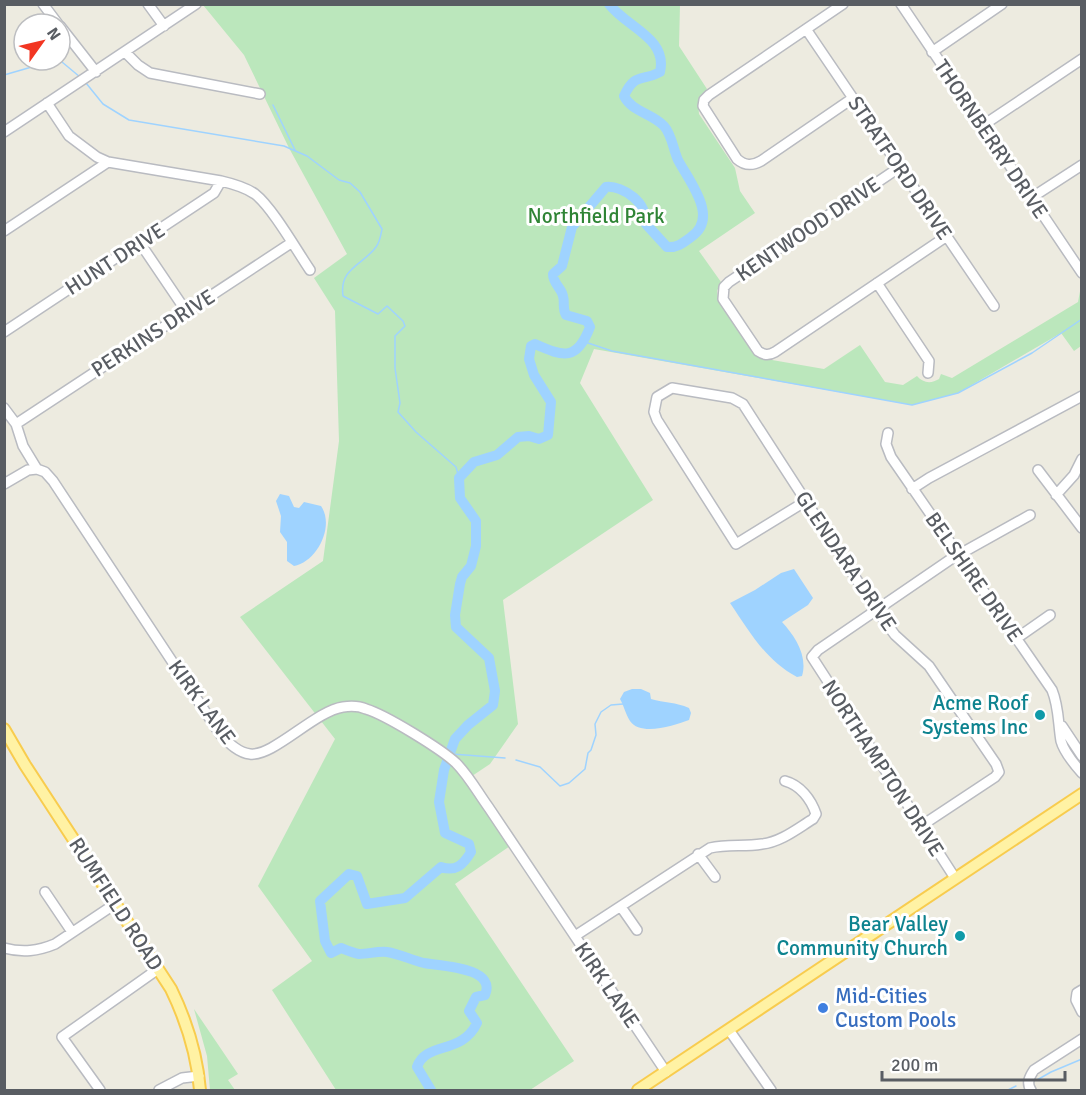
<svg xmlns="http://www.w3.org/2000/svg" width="1086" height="1095" font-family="Signika,sans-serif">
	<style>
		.green { fill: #bbe7bc }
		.water { fill: #9fd3ff }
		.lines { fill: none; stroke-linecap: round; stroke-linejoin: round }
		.stream { stroke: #9fd3ff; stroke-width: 1.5 }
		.river { stroke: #9fd3ff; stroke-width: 10 }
		.minor-casing { stroke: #b9bbc1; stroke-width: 12 }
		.major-casing { stroke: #f8cc4e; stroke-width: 14 }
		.minor { stroke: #fff; stroke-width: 9 }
		.major { stroke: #fff2a4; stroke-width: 10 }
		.culture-dot { fill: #0f9aa8; stroke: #fff; stroke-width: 2 }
		.shop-dot { fill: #3f7fe0; stroke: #fff; stroke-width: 2 }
		.labels { text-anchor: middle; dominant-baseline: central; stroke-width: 6; stroke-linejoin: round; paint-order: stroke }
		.street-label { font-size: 21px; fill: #595d63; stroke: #fff }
		.park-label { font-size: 21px; fill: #2f8435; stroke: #fff }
		.culture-label { font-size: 21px; fill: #0d838f; stroke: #fff; text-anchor: end }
		.shop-label { font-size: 21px; fill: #366cbe; stroke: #fff; text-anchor: start }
	</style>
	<rect width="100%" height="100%" fill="#edebe0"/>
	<path class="green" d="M203,5H680L679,46L707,89L698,102L699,114L735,168L740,191L755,213L699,251L721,282L717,291L718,298L754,354L761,358L824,369L860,345L885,382L903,385L917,376C923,383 931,384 939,379L941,374L952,378L1078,302L1081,286V346L1074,351L1061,333L958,393L912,405L594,349L580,383L653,500L503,600L518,724L490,764L466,780L510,846L455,884L574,1061L530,1090H336L272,990L312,961L258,886L335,739L240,617L323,561L339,441L335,311L314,278L347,254L289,148L244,55Z
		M194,1009L238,1074L228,1080L235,1090H210L207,1056Z"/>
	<path class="water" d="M280,494L289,496L294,507L299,508L304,502L321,506C335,526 317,562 294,566L287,561V542L280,532L281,516L276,501Z
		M794,569L813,598L808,605L782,622C795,636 808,656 802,676L797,677C766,661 749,631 730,603L755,590L781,573Z
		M632,689H641L650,693L651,699C664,703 676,702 689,708L691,713L689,720C675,725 641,737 630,721C626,715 624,706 620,699L624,692Z"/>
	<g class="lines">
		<path class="stream" d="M4,75L49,62H62L80,77
			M86,83L103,104L129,120L284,146L307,156L339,180L350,183L360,192L382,229C381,234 380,242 376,247C363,265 339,268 343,296L378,314L387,306L403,321L405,326L395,336V368L400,403L398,412L416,432L456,467L459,478
			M273,105L295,150
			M585,342L612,351L912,405L958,393L1032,353L1082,319
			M452,754L505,758
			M516,760L540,767L560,786L569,783L585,769L588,753L591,750L596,735L595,724L601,712L611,705L623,704
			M1037,1080L1051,1072L1082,1059
			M1008,1090L1016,1086"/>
		<path class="river" d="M431,1090L417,1067C426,1041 462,1055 477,1023L469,1011L476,997L485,995C497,967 440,966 424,963C411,960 400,954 387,952C378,951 368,954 359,954C353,953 346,950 341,948L331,953L325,941L320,901L349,874L357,876L367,904L405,898L441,867C456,872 463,865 471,852L469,844L445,833L439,802L444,770L450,753L455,739L468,725L493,705L495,691L489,658L456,627L455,615L460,584L462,577L471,566L476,546V521L460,498L459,478L474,462L497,455L518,437L529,436L539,439L548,435L551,402L534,375L529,359L531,346L535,344C564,357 577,361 590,327L587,321L566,315C562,308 565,303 563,296C561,287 553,284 553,274L562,266L572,227L606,187C623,185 649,204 645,223L667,247C677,248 683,243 691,237C720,218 689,181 678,160C673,149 672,135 664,126C652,113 632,112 624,96C635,72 642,82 660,72C668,38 626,27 609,4"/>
		<g class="minor-casing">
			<path id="minor" d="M43,4L58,24
				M148,4L164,26
				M843,4L709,95L704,100L703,106L737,159C745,166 752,166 761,161L853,98
				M901,4L1082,273
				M60,26L96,72
				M806,29L994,306
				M125,52L138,65L150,73L260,94
				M932,52L1002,4
				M47,103L69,136L97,157L108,162L221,181C234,184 245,187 255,194C272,207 297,251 310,270
				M982,126L1082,59
				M4,132L196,4
				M900,167L729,282L724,287L723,299L758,351C764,355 768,356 775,352L947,236
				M1031,198L1082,165
				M4,231L108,162
				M140,243L186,311
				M877,283L929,361L928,373
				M4,332L214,193L221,181
				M4,408L16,424L23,446L37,469L45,472L53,481L220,734C228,742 238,753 250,754C273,757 315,711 343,707C350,706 359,706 366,709C386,715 441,749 456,763C469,776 478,793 489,808L666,1072
				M16,424L291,243
				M888,433L886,444L891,457L1052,690C1059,707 1058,723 1061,741C1064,752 1074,764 1082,773
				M1038,470L1082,528
				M4,484L28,470L37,469
				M912,489L929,478L1082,396
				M1056,495L1074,475L1082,459
				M806,501L736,544L657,420L654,412L657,397L672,388L732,398L743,404L877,611L895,635L929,666L996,764L999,772L995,777L921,826
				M1017,638L1050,615
				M1062,726L1082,756
				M698,854L715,877
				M955,878L812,657L818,650L951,559L1030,515
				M45,892L72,932
				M621,907L637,930
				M575,936L710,848C728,844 744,847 762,844C781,842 798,828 813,819L816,814C811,799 800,785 785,781
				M4,948C23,953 38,951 55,944L115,904
				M1082,990L1077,993L1076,1000L1082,1012
				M729,1030L771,1090
				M100,1090L62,1037L158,969
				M159,1090L182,1078L199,1076
				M1031,1090C1026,1083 1030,1076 1034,1070L1082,1039"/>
		</g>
		<g class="major-casing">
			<path id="major" d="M4,729L25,765L171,989C187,1022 197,1054 200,1090
				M638,1090L1082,794"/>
		</g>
		<use href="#minor" class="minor"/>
		<use href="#major" class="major"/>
	</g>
	<g class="culture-dot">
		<circle cx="1040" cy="715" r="6"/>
		<circle cx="960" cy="936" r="6"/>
	</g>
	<circle class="shop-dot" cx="823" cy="1008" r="6"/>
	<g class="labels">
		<g class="street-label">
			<text transform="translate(991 139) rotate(56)">THORNBERRY DRIVE</text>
			<text transform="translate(900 168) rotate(56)">STRATFORD DRIVE</text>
			<text transform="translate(808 229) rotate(-34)">KENTWOOD DRIVE</text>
			<text transform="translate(115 259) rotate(-33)">HUNT DRIVE</text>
			<text transform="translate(153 333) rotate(-33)">PERKINS DRIVE</text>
			<text transform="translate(846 561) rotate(56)">GLENDARA DRIVE</text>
			<text transform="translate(974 577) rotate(55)">BELSHIRE DRIVE</text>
			<text transform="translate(202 702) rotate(54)">KIRK LANE</text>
			<text transform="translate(883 768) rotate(57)">NORTHAMPTON DRIVE</text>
			<text transform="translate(116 904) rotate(57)">RUMFIELD ROAD</text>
			<text transform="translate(607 985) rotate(56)">KIRK LANE</text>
		</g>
		<g class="park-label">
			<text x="596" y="216">Northfield Park</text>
		</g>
		<g class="culture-label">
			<text x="1028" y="703">Acme Roof<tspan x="1028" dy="24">Systems Inc</tspan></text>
			<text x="948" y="924">Bear Valley<tspan x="948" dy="24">Community Church</tspan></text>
		</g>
		<g class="shop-label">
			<text x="835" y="996">Mid-Cities<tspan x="835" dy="24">Custom Pools</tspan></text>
		</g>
	</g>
	<rect width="1086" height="1095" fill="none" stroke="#595d63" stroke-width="12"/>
	<g transform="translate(42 42) rotate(56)"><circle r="28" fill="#ffffff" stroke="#bdbec1" stroke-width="1.5"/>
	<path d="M0-4.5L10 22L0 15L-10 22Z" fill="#f23622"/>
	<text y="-9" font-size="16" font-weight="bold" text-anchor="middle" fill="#595d63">N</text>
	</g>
	<path d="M882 1071v9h183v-9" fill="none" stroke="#595d63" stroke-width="3"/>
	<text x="891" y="1071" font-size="18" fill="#595d63" stroke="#ffffff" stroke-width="4.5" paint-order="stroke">200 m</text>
</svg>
